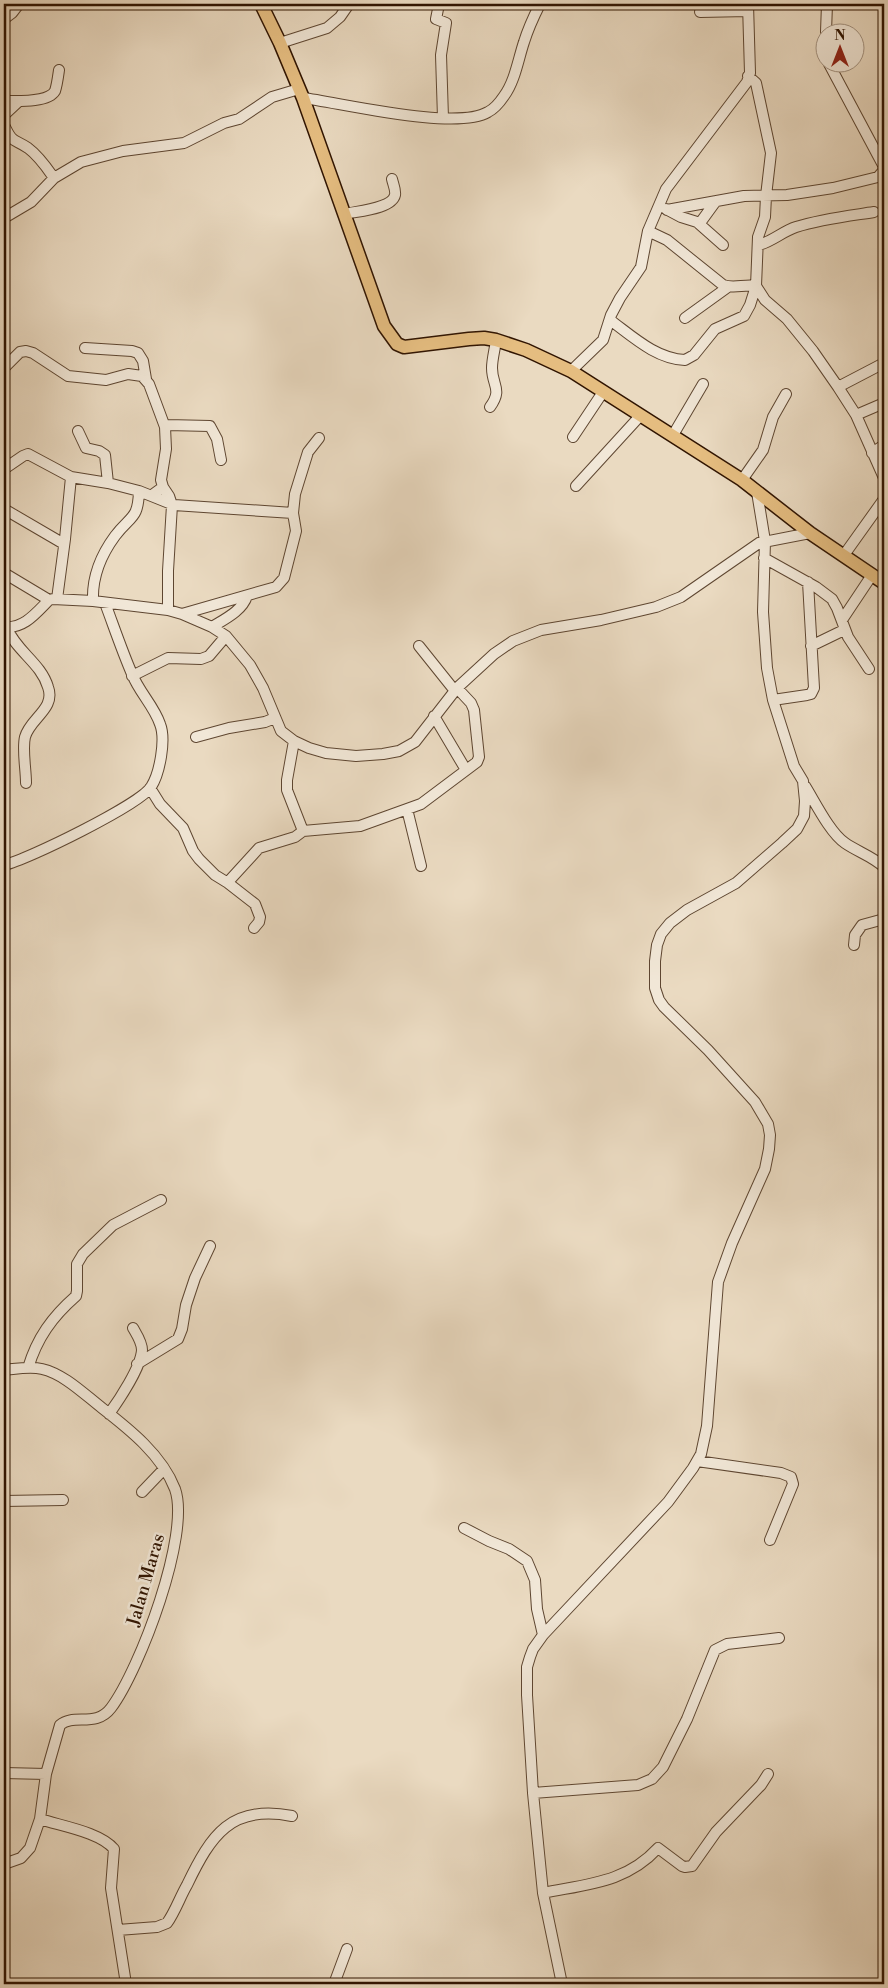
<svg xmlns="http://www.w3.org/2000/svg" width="888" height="1988" font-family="'Libre Bodoni',serif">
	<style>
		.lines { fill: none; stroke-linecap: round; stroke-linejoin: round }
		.minor-casing { stroke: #5e4631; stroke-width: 12 }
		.major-casing { stroke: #301401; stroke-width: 15 }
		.minor { stroke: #f1e7d7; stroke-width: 10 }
		.major { stroke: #e5bd80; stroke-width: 12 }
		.labels { text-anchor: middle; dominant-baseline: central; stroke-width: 5; stroke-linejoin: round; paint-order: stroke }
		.street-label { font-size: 18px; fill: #301401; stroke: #f1e7d7 }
	</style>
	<rect width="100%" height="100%" fill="#eadac1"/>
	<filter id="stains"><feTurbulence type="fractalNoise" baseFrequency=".004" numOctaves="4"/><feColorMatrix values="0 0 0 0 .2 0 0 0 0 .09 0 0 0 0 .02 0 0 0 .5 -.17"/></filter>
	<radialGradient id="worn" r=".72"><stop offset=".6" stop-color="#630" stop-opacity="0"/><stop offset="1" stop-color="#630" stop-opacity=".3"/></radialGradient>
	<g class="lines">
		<g class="minor-casing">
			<path id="minor" d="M439,4L436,19L446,23L441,55L443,118
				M700,12L748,11
				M4,19L12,13L19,4
				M826,32L827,4
				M280,43L327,28L340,17L349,4
				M826,50V51
				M828,62L884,167
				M303,98C342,103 456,131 488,112C494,109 500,102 504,96C515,81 518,60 524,42C528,29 534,16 540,4
				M4,101C16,101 48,103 55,91C57,85 58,77 59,70
				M4,115L19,101
				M4,125C13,144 13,138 28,148C39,156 47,168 54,178
				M666,209L681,217L697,222L723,245
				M667,210L744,196L787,195L833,188L878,177L884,170
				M345,214C357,211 392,209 395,195C396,190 393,184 392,179
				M4,218L31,202L54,178L81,162L123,151L184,143L224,123L239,119L272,97L299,89
				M700,223L716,201
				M648,231L667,240L723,285C733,289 745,284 756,286L758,237L765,217L766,196L771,153L756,83L748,76
				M758,245C770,243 783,231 796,227C821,219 848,216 874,212
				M756,286L765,300L787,319L813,351L838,387L856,415L884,478
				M685,318L728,287
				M610,320C632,336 656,359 685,360L694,355L715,329L744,316L750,305L756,286
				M85,348L132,351L138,353L143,361L146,379
				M4,368L20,352L26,351L33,353L68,376L106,380L128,374L142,376L149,384L165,427
				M571,371L603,340L611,315L620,298L641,267L648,231L666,189L747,82L750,73L748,4
				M838,387L884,363
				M490,407C503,389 492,386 492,368C492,359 495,349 496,340
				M856,415L884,403
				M78,431L86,448L99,451L105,455L108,483
				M673,435L703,384
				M573,437L603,392
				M872,453L884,445
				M4,469L23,456L28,454L71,477L108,483L139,491L174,505L293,513
				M742,480L763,450L773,417L786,394
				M576,486L640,416
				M163,487L169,496L172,505L168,571V610
				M152,495L163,487L161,480L166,449L165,427L167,425L210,426L217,439L221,460
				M4,509L64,544
				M844,555L884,499
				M764,558L816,587L832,599L837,608L848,637L869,669
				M4,573L49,600
				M57,599L65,539L71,477
				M93,601C92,577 101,555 115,536C131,515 138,520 139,491
				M182,614L276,587L284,578L296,531L293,513L295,494L308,452L319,438
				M842,620L872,575
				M4,627C24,629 36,613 49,600L53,599L93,601L168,610L182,614L212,627L226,636L250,665L263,688L281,731L294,741L309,748L326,753L356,756L383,754L399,751L415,742L457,688L494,654L513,641L541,630L601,620L656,607L681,597L759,543L810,533
				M212,627C225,619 242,611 247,596
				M7,628C16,651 41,663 48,687C56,709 30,718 25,737C22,749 26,769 26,783
				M419,646L455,691
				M811,646L844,630
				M132,676L168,658L201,659L209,656L226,636
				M773,700L807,695L811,694L814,688L808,582
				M434,716L466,770
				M196,737L229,728L265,722L275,718
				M294,741L287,780V790L303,831
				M805,786C815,802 830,833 845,843C858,852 872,856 884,867
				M150,788L160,804L183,828L193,851L199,859L215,875L228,883L255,904L260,917L259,922L254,928
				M407,809L421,866
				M4,865C27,860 139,805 151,787C160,773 166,739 160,724C154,706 139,692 132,674C122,651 114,627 105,603
				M228,882L259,848L295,837L303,831L360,826L421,804L477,762L479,757L474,710L471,703L457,688
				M854,945L855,935L862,925L884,919
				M137,1364L178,1339L182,1329L186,1305L195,1278L210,1246
				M28,1368C37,1338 52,1317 76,1296L77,1291V1264L83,1254L113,1225L161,1200
				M4,1370C16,1369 30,1366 42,1369C64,1374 84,1394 102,1408C129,1429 162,1455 175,1489C191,1534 140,1669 111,1708C96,1728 74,1713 60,1725L46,1774L40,1819L30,1848L21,1858L4,1864
				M109,1414C119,1400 141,1367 142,1350C142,1342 137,1335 133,1328
				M697,1461L781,1473L791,1477L793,1484L770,1540
				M142,1492L164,1469
				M4,1501L63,1500
				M464,1528L489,1541L509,1549L527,1561L535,1580L537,1609L543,1635
				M4,1773L46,1774
				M533,1793L638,1785L652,1779L663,1767L687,1719L715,1650L727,1644L779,1638
				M40,1819C61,1826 100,1832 114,1849L111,1888L126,1984
				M543,1893C587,1884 626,1883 658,1848L682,1866L685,1867L692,1866L716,1832L761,1785L768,1774
				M118,1930L157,1927L167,1923C175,1912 180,1897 187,1885C211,1835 231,1804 292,1816
				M334,1984L347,1949
				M562,1984L543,1893L533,1793L527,1695V1667L530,1657L533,1649L543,1635L668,1502L693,1468L701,1454L707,1426L718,1282L732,1243L765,1169L769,1149L770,1135L768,1124L755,1102L708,1050L664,1007L659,1000L655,988V961L657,945L661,934L670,923L687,910L736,883L782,843L797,829L804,816L805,801L803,781L794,766L773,700L767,668L763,612L765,541L757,492"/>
		</g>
		<g class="major-casing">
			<path id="major" d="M261,4L280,43L303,98L384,326L397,344L404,347L469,339L484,338L496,340L526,350L571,371L742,480L810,533L884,583"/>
		</g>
		<use href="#minor" class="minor"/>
		<use href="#major" class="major"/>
	</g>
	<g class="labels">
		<g class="street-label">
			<text transform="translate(146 1580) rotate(-74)">Jalan Maras</text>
		</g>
	</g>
	<rect width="888" height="1988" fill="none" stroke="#eadac1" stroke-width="20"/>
	<rect x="5" y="5" width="878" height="1978" fill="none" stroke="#301401" stroke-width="2.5"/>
	<rect x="10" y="10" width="868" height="1968" fill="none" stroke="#301401"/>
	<g transform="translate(840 48)"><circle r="24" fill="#f1e7d7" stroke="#a49381"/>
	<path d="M0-4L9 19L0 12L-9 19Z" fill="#8f2418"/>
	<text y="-8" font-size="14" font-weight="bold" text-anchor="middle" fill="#301401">N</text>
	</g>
	<rect width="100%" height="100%" filter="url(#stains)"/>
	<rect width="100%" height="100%" fill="url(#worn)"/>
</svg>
